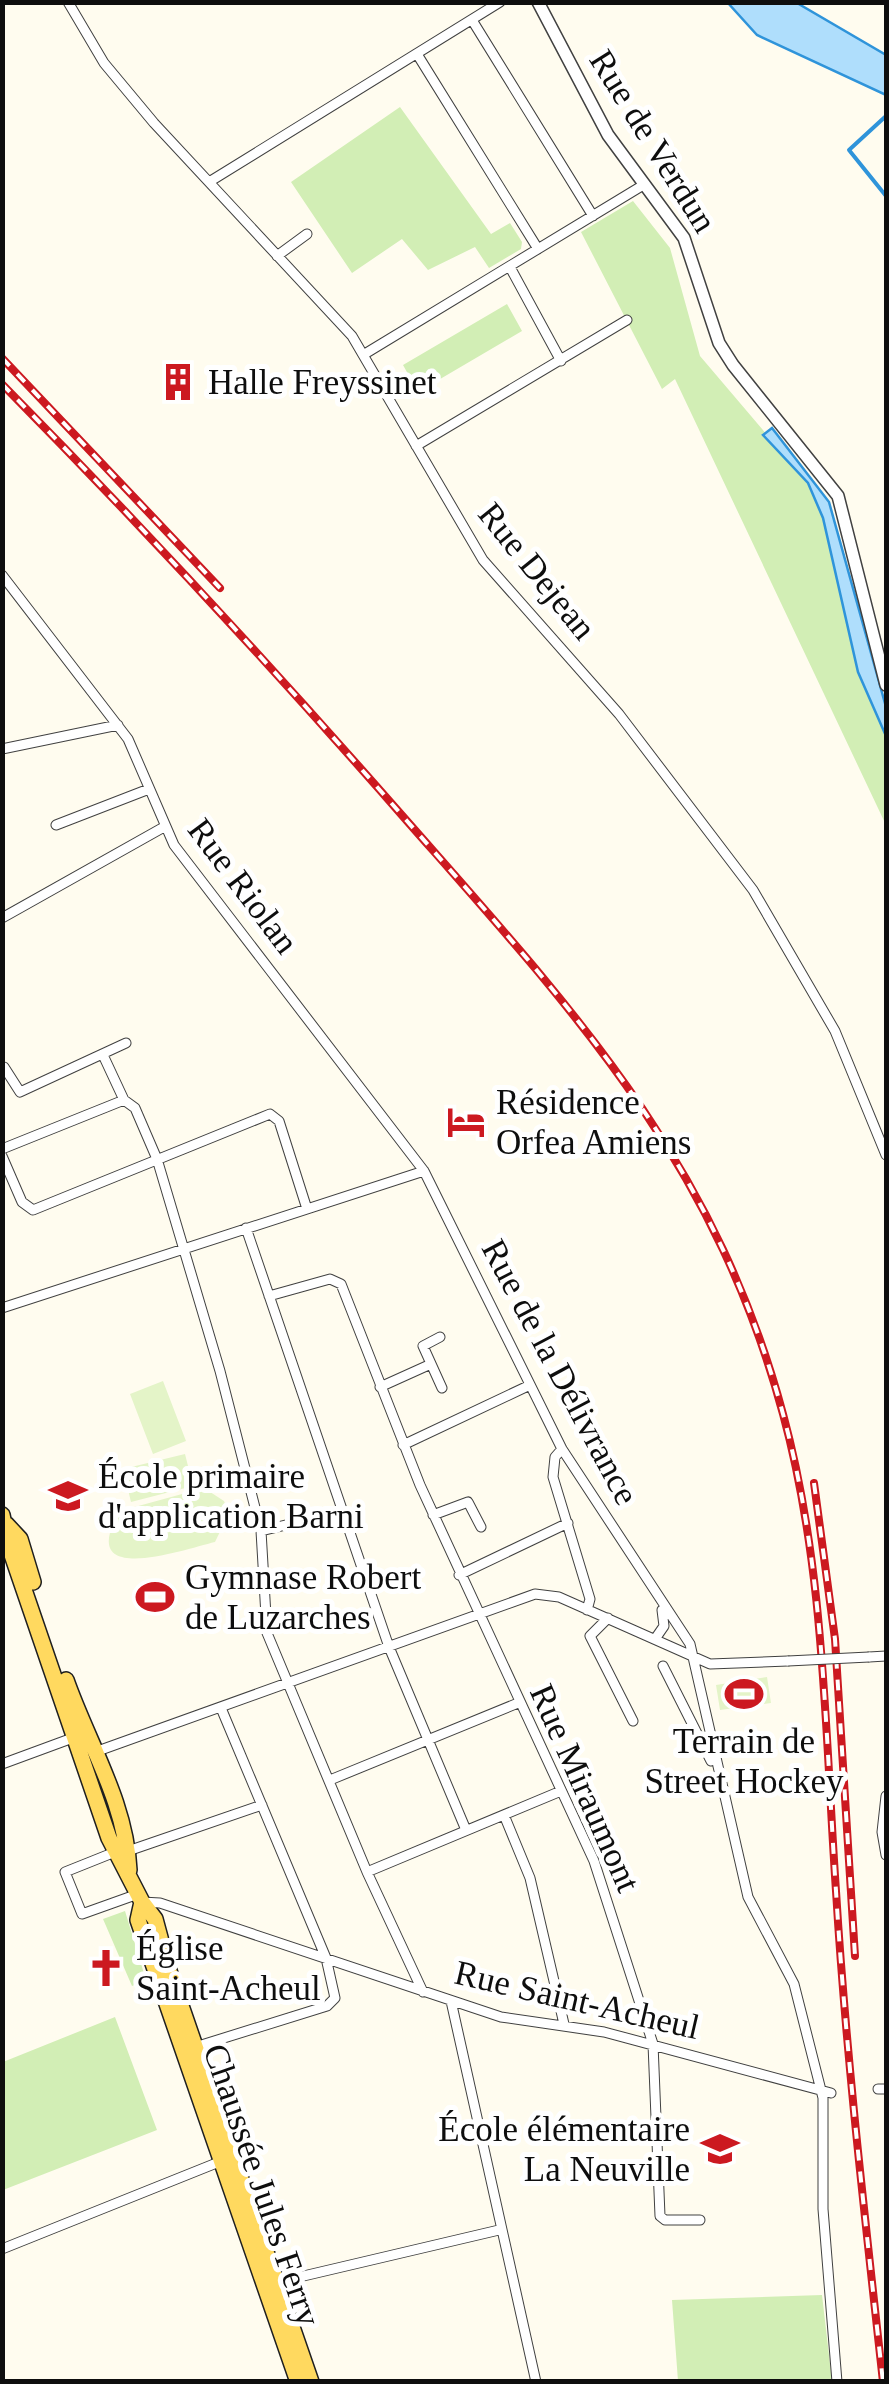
<svg xmlns="http://www.w3.org/2000/svg" width="889" height="2384" font-family="'Times New Roman',serif">
	<style>
		.green { fill: #d2eeb5 }
		.pitch { fill: #e4f4c8 }
		.water { fill: #afdefc; stroke: #2f94da; stroke-width: 2.5 }
		.lines { fill: none; stroke-linecap: round; stroke-linejoin: round }
		.stream { stroke: #2f94da; stroke-width: 4 }
		.minor-casing { stroke: #414141; stroke-width: 11 }
		.tertiary-casing { stroke: #414141; stroke-width: 14 }
		.primary-casing { stroke: #1f1f1f; stroke-width: 18 }
		.minor { stroke: #fff; stroke-width: 9 }
		.tertiary { stroke: #fff; stroke-width: 11 }
		.primary { stroke: #ffd95f; stroke-width: 15 }
		.rail-casing { stroke: #cc1920; stroke-width: 8 }
		.rail { stroke: #fff; stroke-width: 4; stroke-dasharray: 11; stroke-linecap: butt }
		.minor-bridge-casing { stroke: #414141; stroke-width: 11; stroke-linecap: butt }
		.minor-bridge { stroke: #fff; stroke-width: 9 }
		.labels { text-anchor: middle; dominant-baseline: central; stroke-width: 10; stroke-linejoin: round; paint-order: stroke }
		.street-label { font-size: 35px; fill: #0e0e0e; stroke: #fff }
		.poi-label { font-size: 35px; fill: #0e0e0e; stroke: #fff; text-anchor: start }
	</style>
	<rect width="100%" height="100%" fill="#fffcef"/>
	<path class="green" d="M400,107L491,234L510,223L522,242L521,249L489,268L475,247L428,270L402,239L352,273L291,182Z
		M633,201L670,248L700,356L808,483L824,522L861,680L886,736V825L675,379L662,389L581,232Z
		M507,304L522,331L418,392L403,365Z
		M125,1911L146,1980L132,1986L103,1919Z
		M115,2017L157,2130L3,2190V2062Z
		M822,2295L832,2381H678L672,2300Z"/>
	<path class="pitch" d="M163,1381L186,1441L153,1454L130,1394Z
		M185,1454L193,1486L131,1502L123,1469Z
		M204,1488L224,1501L229,1513L215,1542C182,1550 74,1588 120,1511Z
		M767,1677L771,1703L720,1710L716,1685Z"/>
	<path class="water" d="M728,3H797L886,55V95L757,35Z
		M772,428L829,502L886,707V736L858,672L823,518L808,483L763,435Z"/>
	<g class="lines">
		<path class="stream" d="M886,116L849,150L886,196"/>
		<g class="minor-casing">
			<path id="minor" d="M68,2L104,63L154,123L352,336L483,560L619,714L753,890L835,1031L886,1155
				M472,20L593,216
				M417,54L538,249
				M209,182L500,2
				M277,256L307,234
				M511,269L561,361
				M363,355L645,184
				M416,446L627,320
				M2,575L128,739L174,845L424,1171L562,1449L690,1644L748,1897L794,1984L823,2098V2209L837,2382
				M2,749L118,725
				M56,825L149,789
				M2,918L164,827
				M103,1055L124,1100
				M4,1067L20,1092L126,1043
				M2,1149L124,1100L135,1108L157,1159L220,1371L261,1531L267,1633L367,1872L423,1992
				M2,1156L22,1202L33,1210L270,1114L279,1121L307,1209
				M246,1228L389,1647L466,1830
				M269,1296L330,1279L341,1284L420,1485L594,1861L653,2044L660,2216L665,2220H700
				M2,1308L424,1171
				M440,1337L423,1346L442,1388
				M380,1387L431,1364
				M403,1445L528,1386
				M562,1449L555,1457L553,1477L590,1599L587,1610
				M433,1515L468,1502L481,1527
				M261,1531L339,1512
				M459,1575L568,1523
				M608,1618L590,1636L633,1721
				M655,1639L664,1626L662,1610
				M869,1657L886,1656
				M663,1666L711,1761
				M95,1752L535,1594L559,1597L710,1664L788,1661
				M2,1764L78,1736
				M330,1780L518,1703
				M886,1796L882,1832L886,1855
				M504,1815L530,1878L564,2024
				M128,1851L262,1805
				M115,1852L65,1872L82,1914L138,1894
				M367,1872L561,1791
				M142,1902L160,1903L501,2017L604,2032L831,2093
				M451,2001L536,2382
				M195,2047L327,2006L335,1998L326,1958L221,1708
				M878,2089H886
				M2,2249L224,2160
				M278,2282L499,2230"/>
		</g>
		<g class="tertiary-casing">
			<path id="tertiary" d="M538,2L608,135L684,238L719,343L733,365L838,496L886,685"/>
		</g>
		<g class="primary-casing">
			<path id="primary" d="M2,1515L8,1543L109,1838L142,1902L138,1920L298,2382
				M6,1524L20,1539L33,1582
				M66,1680C88,1743 126,1802 129,1870
				M142,1902L155,1919L169,1971L311,2382"/>
		</g>
		<use href="#minor" class="minor"/>
		<use href="#tertiary" class="tertiary"/>
		<use href="#primary" class="primary"/>
		<g class="rail-casing">
			<path id="rail" d="M2,358L220,588
				M2,384C142,526 276,671 407,821C574,1011 715,1161 783,1414C825,1568 825,1733 836,1891C846,2055 865,2218 883,2382
				M814,1483L835,1639L855,1956"/>
		</g>
		<use href="#rail" class="rail"/>
		<g class="minor-bridge-casing">
			<path id="minor-bridge" d="M788,1661L869,1657"/>
		</g>
		<use href="#minor-bridge" class="minor-bridge"/>
	</g>
	<defs>
		<g id="building-bare" transform="scale(3)"><path d="M-4-6H4V6H1V3H-1V6H-4ZM-2.5-4.3h1.7v1.8h-1.7ZM.8-4.3h1.7v1.8H.8ZM-2.5-1h1.7V.8h-1.7ZM.8-1h1.7V.8H.8Z" fill="#cc1920" stroke="#fff" stroke-width="2.5" paint-order="stroke"/></g>
		<g id="hotel-bare" transform="scale(3)"><path d="M-6-4.5h1.5V1H6V5H4.5V3h-9V5H-6ZM-4 0a1.8 1.8 0 1 1 3.6 0ZM.5 0V-2.5h3Q6-2.5 6 0Z" fill="#cc1920" stroke="#fff" stroke-width="2.5" paint-order="stroke"/></g>
		<g id="school-bare" transform="scale(3)"><path d="M0-5L7-2L0 1L-7-2ZM-4 1L0 2.5L4 1V4Q0 6-4 4Z" fill="#cc1920" stroke="#fff" stroke-width="2.5" paint-order="stroke"/></g>
		<g id="stadium-bare" transform="scale(3)"><path d="M0-5a6.5 5 0 1 0 0 10a6.5 5 0 1 0 0-10ZM-3.5-1.8h7v3.6h-7Z" fill="#cc1920" stroke="#fff" stroke-width="2.5" paint-order="stroke"/></g>
		<g id="church-bare" transform="scale(3)"><path d="M-1.2-6h2.4v3.5h3.3v2.4h-3.3V6h-2.4V-.1h-3.3v-2.4h3.3Z" fill="#cc1920" stroke="#fff" stroke-width="2.5" paint-order="stroke"/></g>
	</defs>
	<g fill-rule="evenodd">
		<use href="#building-bare" x="178" y="382"/>
		<use href="#hotel-bare" x="466" y="1122"/>
		<use href="#school-bare" x="68" y="1496"/>
		<use href="#stadium-bare" x="155" y="1597"/>
		<use href="#stadium-bare" x="744" y="1694"/>
		<use href="#church-bare" x="106" y="1968"/>
		<use href="#school-bare" x="720" y="2149"/>
	</g>
	<g class="labels">
		<g class="street-label">
			<text transform="translate(653 141) rotate(58)">Rue de Verdun</text>
			<text transform="translate(537 571) rotate(51)">Rue Dejean</text>
			<text transform="translate(243 886) rotate(53)">Rue Riolan</text>
			<text transform="translate(560 1372) rotate(62)">Rue de la Délivrance</text>
			<text transform="translate(585 1788) rotate(66)">Rue Miraumont</text>
			<text transform="translate(577 2000) rotate(13)">Rue Saint-Acheul</text>
			<text transform="translate(262 2185) rotate(71)">Chaussée Jules Ferry</text>
		</g>
		<g class="poi-label">
			<text x="208" y="382">Halle Freyssinet</text>
			<text x="496" y="1102">Résidence<tspan x="496" dy="40">Orfea Amiens</tspan></text>
			<text x="98" y="1476">École primaire<tspan x="98" dy="40">d'application Barni</tspan></text>
			<text x="185" y="1577">Gymnase Robert<tspan x="185" dy="40">de Luzarches</tspan></text>
			<text x="744" y="1741" text-anchor="middle">Terrain de<tspan x="744" dy="40">Street Hockey</tspan></text>
			<text x="136" y="1948">Église<tspan x="136" dy="40">Saint-Acheul</tspan></text>
			<text x="690" y="2129" text-anchor="end">École élémentaire<tspan x="690" dy="40">La Neuville</tspan></text>
		</g>
	</g>
	<rect width="889" height="2384" fill="none" stroke="#0e0e0e" stroke-width="10"/>
</svg>
